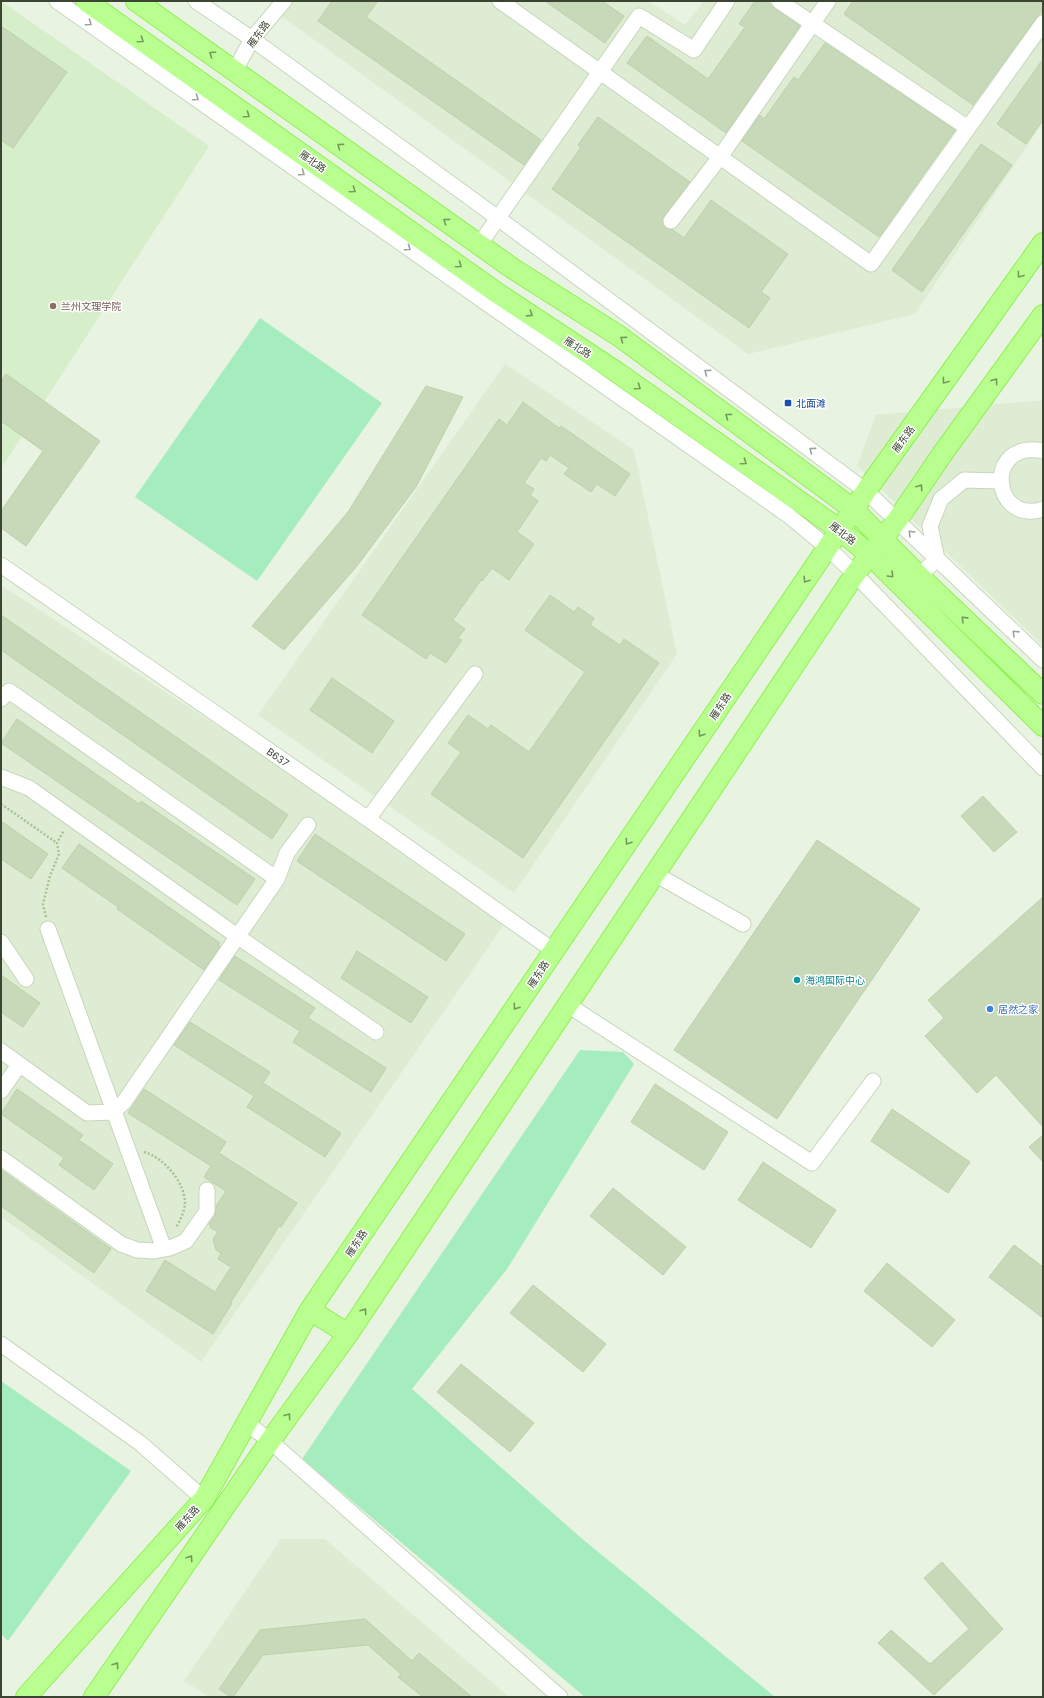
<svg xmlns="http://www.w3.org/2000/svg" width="1044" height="1698" font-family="Inter,'Noto Sans SC',sans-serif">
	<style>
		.residential { fill: #ddecd3 }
		.education { fill: #d7eeca }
		.green { fill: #a5ecbf }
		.building { fill: #c8d9b9; stroke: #bcd1a9 }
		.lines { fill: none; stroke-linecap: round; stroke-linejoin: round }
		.minor-casing { stroke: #c7d7bb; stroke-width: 17 }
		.major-casing { stroke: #90f053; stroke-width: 22 }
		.path { stroke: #a8c393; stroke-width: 2.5; stroke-dasharray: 2 2; stroke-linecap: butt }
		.minor { stroke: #fff; stroke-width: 15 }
		.major { stroke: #b9ff8f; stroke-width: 20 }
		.oneway { stroke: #9da298 }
		.oneway2 { stroke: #74995c }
		.education-dot { fill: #8d6e63; stroke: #fff; stroke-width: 1.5 }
		.transit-dot { fill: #1a4fb4; stroke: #fff; stroke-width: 1.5 }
		.culture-dot { fill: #0f9aa8; stroke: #fff; stroke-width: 1.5 }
		.shop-dot { fill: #3f7fe0; stroke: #fff; stroke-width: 1.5 }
		.labels { text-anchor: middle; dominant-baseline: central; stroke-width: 3; stroke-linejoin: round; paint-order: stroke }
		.street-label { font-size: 10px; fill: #3b4532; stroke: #fff }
		.education-label { font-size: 10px; fill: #785e54; stroke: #fff; text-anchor: start }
		.transit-label { font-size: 10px; fill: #164399; stroke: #fff; text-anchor: start }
		.culture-label { font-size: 10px; fill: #0d838f; stroke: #fff; text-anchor: start }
		.shop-label { font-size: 10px; fill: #366cbe; stroke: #fff; text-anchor: start }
	</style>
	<rect width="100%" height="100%" fill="#e9f3e2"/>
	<path class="residential" d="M290,1H648L685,25L704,1H1043V122L915,314L748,354L280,15Z
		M505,364L634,450L677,654L514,893L258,715Z
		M1043,400V646L857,466L876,415Z
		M1,585L510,916L201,1362L1,1217Z
		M281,1539H325L509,1697H209L184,1681Z"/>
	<path class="education" d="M1,1L209,146L2,467L1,466Z"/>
	<path class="green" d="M260,318L382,403L257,581L135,497Z
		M580,1050L623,1052L634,1064L507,1269L412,1389L580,1537L775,1697H585L302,1459Z
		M1,1381L131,1471L8,1641L1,1634Z"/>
	<path class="building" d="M332,1H378L366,17L541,140L524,165L318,21Z
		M545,1H602L624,16L605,43Z
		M755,1H767L774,8L800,26L726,133L627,63L647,36L708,79L745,27L739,24Z
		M853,1H1043V10L1036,18L973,105L844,14Z
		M1,26L67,72L13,148L1,140Z
		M825,43L955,130L879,237L742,141L760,115L764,119L794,77L798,80Z
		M1043,59V120L1026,144L997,124Z
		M598,117L690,182L664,216L663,224L666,228L673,230L684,238L711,200L788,254L761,292L770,298L749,328L552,189L581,147L578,145Z
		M981,144L1012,165L922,292L892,270Z
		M6,374L100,441L26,546L1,528V511L43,451L1,421V381Z
		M426,386L463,397L416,487L357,566L284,650L252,626L348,512Z
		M523,402L559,428L561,426L630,474L615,496L597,484L591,492L564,474L569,468L550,455L546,461L541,458L524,483L534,489L530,495L538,501L517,532L534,544L509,580L492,568L482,581L481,580L453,620L465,629L458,638L462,640L446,663L430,653L426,659L362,615L499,419L507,425Z
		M550,595L574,612L578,607L594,618L590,625L620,645L624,639L659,663L523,858L431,794L461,752L448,743L468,715L488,729L491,725L529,752L585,672L525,630Z
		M1,615L288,815L272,839L1,650Z
		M332,678L394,721L372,753L310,710Z
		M17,719L139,804L141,801L255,879L237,905L1,743Z
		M983,796L1017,832L994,852L961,816Z
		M1,821L48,854L31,879L1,859Z
		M315,834L465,934L446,961L297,861Z
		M817,840L920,909L777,1119L674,1050Z
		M79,844L220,943L218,945L220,946L204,970L117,909L118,907L62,868Z
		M1043,897V1127L996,1075L977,1093L925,1036L944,1018L928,1000Z
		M357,951L428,997L411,1023L341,978Z
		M235,956L315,1008L308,1018L386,1068L371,1092L293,1042L300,1031L219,980Z
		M1,975L40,1003L23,1027L1,1012Z
		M190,1022L270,1072L263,1083L341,1133L325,1157L247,1107L254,1096L174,1045Z
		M655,1084L728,1132L704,1170L631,1122Z
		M17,1089L83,1135L79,1140L113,1164L94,1190L59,1165L64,1158L1,1114Z
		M144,1089L226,1142L219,1153L297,1203L281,1227L279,1226L231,1302L232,1303L213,1334L146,1291L165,1260L215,1292L231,1267L218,1259L221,1253L216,1250L213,1239L218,1232L211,1228L209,1223L215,1216L216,1206L226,1191L204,1177L211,1166L128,1113Z
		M892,1109L970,1162L948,1193L871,1141Z
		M1043,1135V1162L1029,1147Z
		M763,1162L836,1210L811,1248L738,1200Z
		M1,1170L111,1249L94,1273L1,1206Z
		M613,1188L686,1247L663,1275L590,1216Z
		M1014,1245L1043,1267V1318L989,1277Z
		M887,1263L955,1320L932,1347L864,1291Z
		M533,1285L606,1344L583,1372L510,1313Z
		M461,1364L534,1423L510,1452L437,1392Z
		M942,1562L1003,1629L934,1695L878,1643L891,1630L930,1664L969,1629L924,1578Z
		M365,1619L412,1661L419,1653L472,1697H423L398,1677L401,1674L368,1645L263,1655L233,1697H231L219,1689L260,1630Z"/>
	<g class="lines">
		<g class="minor-casing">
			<path id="minor" d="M57,1L788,515L828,548L855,574L1043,768
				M196,1L252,39L491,213L866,491L1043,660
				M500,1L871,264L1043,23
				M779,1L968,128
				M235,70L252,39L284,1
				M671,221L720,157L828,1
				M479,245L639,16L694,50L727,1
				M1043,451C983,439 992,526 1043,509
				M1,565L368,819L554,951
				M919,576L937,559L930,526L941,499L964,480L1000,481
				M1,699L9,691L277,879L287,853L308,825
				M1,777L29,788L237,936L376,1032
				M368,819L475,674
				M655,874L743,924
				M48,929L164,1249
				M1,942L26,979
				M568,1005L812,1163L873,1081
				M1,1051L87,1113L113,1112L124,1102L277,879
				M1,1091L19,1065
				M1,1158L121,1244L137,1250L154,1251L170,1248L186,1241L207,1211V1190
				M1,1344L140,1443L204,1499
				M248,1424L270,1441L560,1697"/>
		</g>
		<g class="major-casing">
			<path id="major" d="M86,1L497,293L618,373L840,530L870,555L1043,726
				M136,1L512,268L619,336L853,509L919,576L1043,694
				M310,1310L348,1334
				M26,1697L204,1499L310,1310L866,491L1043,243
				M94,1697L270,1441L348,1334L855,574L898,519L943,453L1043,315"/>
		</g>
		<path class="path" d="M1,804L57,843
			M46,917L43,904L50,876L59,854L57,843L64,830
			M144,1152C163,1157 184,1181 185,1202C185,1211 180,1220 176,1228"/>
		<use href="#minor" class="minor"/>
		<use href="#major" class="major"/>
	</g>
	<defs><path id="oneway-chevron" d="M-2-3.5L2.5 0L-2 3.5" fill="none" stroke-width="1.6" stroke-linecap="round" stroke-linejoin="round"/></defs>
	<g class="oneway">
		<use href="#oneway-chevron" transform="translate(89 23) rotate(35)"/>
		<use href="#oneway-chevron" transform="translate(196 98) rotate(35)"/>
		<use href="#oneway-chevron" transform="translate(302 173) rotate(35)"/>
		<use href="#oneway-chevron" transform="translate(408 248) rotate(35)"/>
		<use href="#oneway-chevron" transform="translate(707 372) rotate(-143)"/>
		<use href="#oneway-chevron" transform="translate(812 450) rotate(-143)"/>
		<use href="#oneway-chevron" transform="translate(911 533) rotate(-135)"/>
		<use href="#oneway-chevron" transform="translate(1015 633) rotate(-136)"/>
	</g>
	<g class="oneway2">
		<use href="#oneway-chevron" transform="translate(141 40) rotate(35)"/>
		<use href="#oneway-chevron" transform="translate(212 54) rotate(-145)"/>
		<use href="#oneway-chevron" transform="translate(247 115) rotate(35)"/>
		<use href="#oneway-chevron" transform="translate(340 146) rotate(-144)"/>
		<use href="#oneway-chevron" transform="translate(353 190) rotate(35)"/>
		<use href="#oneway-chevron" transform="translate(446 221) rotate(-144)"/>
		<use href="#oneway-chevron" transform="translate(459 265) rotate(35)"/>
		<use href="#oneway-chevron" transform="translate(1020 275) rotate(126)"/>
		<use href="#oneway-chevron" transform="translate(530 314) rotate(33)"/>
		<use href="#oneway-chevron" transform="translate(623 339) rotate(-144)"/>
		<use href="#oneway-chevron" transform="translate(945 381) rotate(126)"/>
		<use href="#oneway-chevron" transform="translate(995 381) rotate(-54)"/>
		<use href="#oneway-chevron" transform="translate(638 387) rotate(35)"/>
		<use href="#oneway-chevron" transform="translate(728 416) rotate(-144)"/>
		<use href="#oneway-chevron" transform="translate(744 462) rotate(35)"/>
		<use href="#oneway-chevron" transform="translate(920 487) rotate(-56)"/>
		<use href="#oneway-chevron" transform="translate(891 575) rotate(45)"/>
		<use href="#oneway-chevron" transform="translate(806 580) rotate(124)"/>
		<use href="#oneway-chevron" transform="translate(964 619) rotate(-136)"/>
		<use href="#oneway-chevron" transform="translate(701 734) rotate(124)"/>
		<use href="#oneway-chevron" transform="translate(628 842) rotate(124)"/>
		<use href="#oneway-chevron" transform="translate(516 1007) rotate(124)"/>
		<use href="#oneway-chevron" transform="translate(364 1311) rotate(-56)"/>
		<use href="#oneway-chevron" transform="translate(288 1416) rotate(-54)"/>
		<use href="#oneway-chevron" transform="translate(190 1558) rotate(-56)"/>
		<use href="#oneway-chevron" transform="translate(116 1665) rotate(-56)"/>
	</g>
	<circle class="education-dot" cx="53" cy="306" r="4"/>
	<rect class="transit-dot" x="784" y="399" width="8" height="8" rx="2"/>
	<circle class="culture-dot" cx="797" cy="980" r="4"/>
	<circle class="shop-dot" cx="990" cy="1009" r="4"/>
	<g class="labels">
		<g class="street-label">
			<text transform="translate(258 34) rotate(-54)">雁东路</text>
			<text transform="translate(313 161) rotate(35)">雁北路</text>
			<text transform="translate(578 347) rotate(33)">雁北路</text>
			<text transform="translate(903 439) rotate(-54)">雁东路</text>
			<text transform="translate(843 533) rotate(38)">雁北路</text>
			<text transform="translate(720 706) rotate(-56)">雁东路</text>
			<text transform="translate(278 757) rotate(35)">B637</text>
			<text transform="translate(538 974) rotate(-56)">雁东路</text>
			<text transform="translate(356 1243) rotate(-56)">雁东路</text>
			<text transform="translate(187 1518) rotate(-48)">雁东路</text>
		</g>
		<g class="education-label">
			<text x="61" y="306">兰州文理学院</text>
		</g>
		<g class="transit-label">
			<text x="796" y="403">北面滩</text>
		</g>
		<g class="culture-label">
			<text x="805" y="980">海鸿国际中心</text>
		</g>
		<g class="shop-label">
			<text x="998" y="1009">居然之家</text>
		</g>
	</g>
	<rect width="1044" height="1698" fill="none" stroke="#3b4532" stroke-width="4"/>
</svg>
